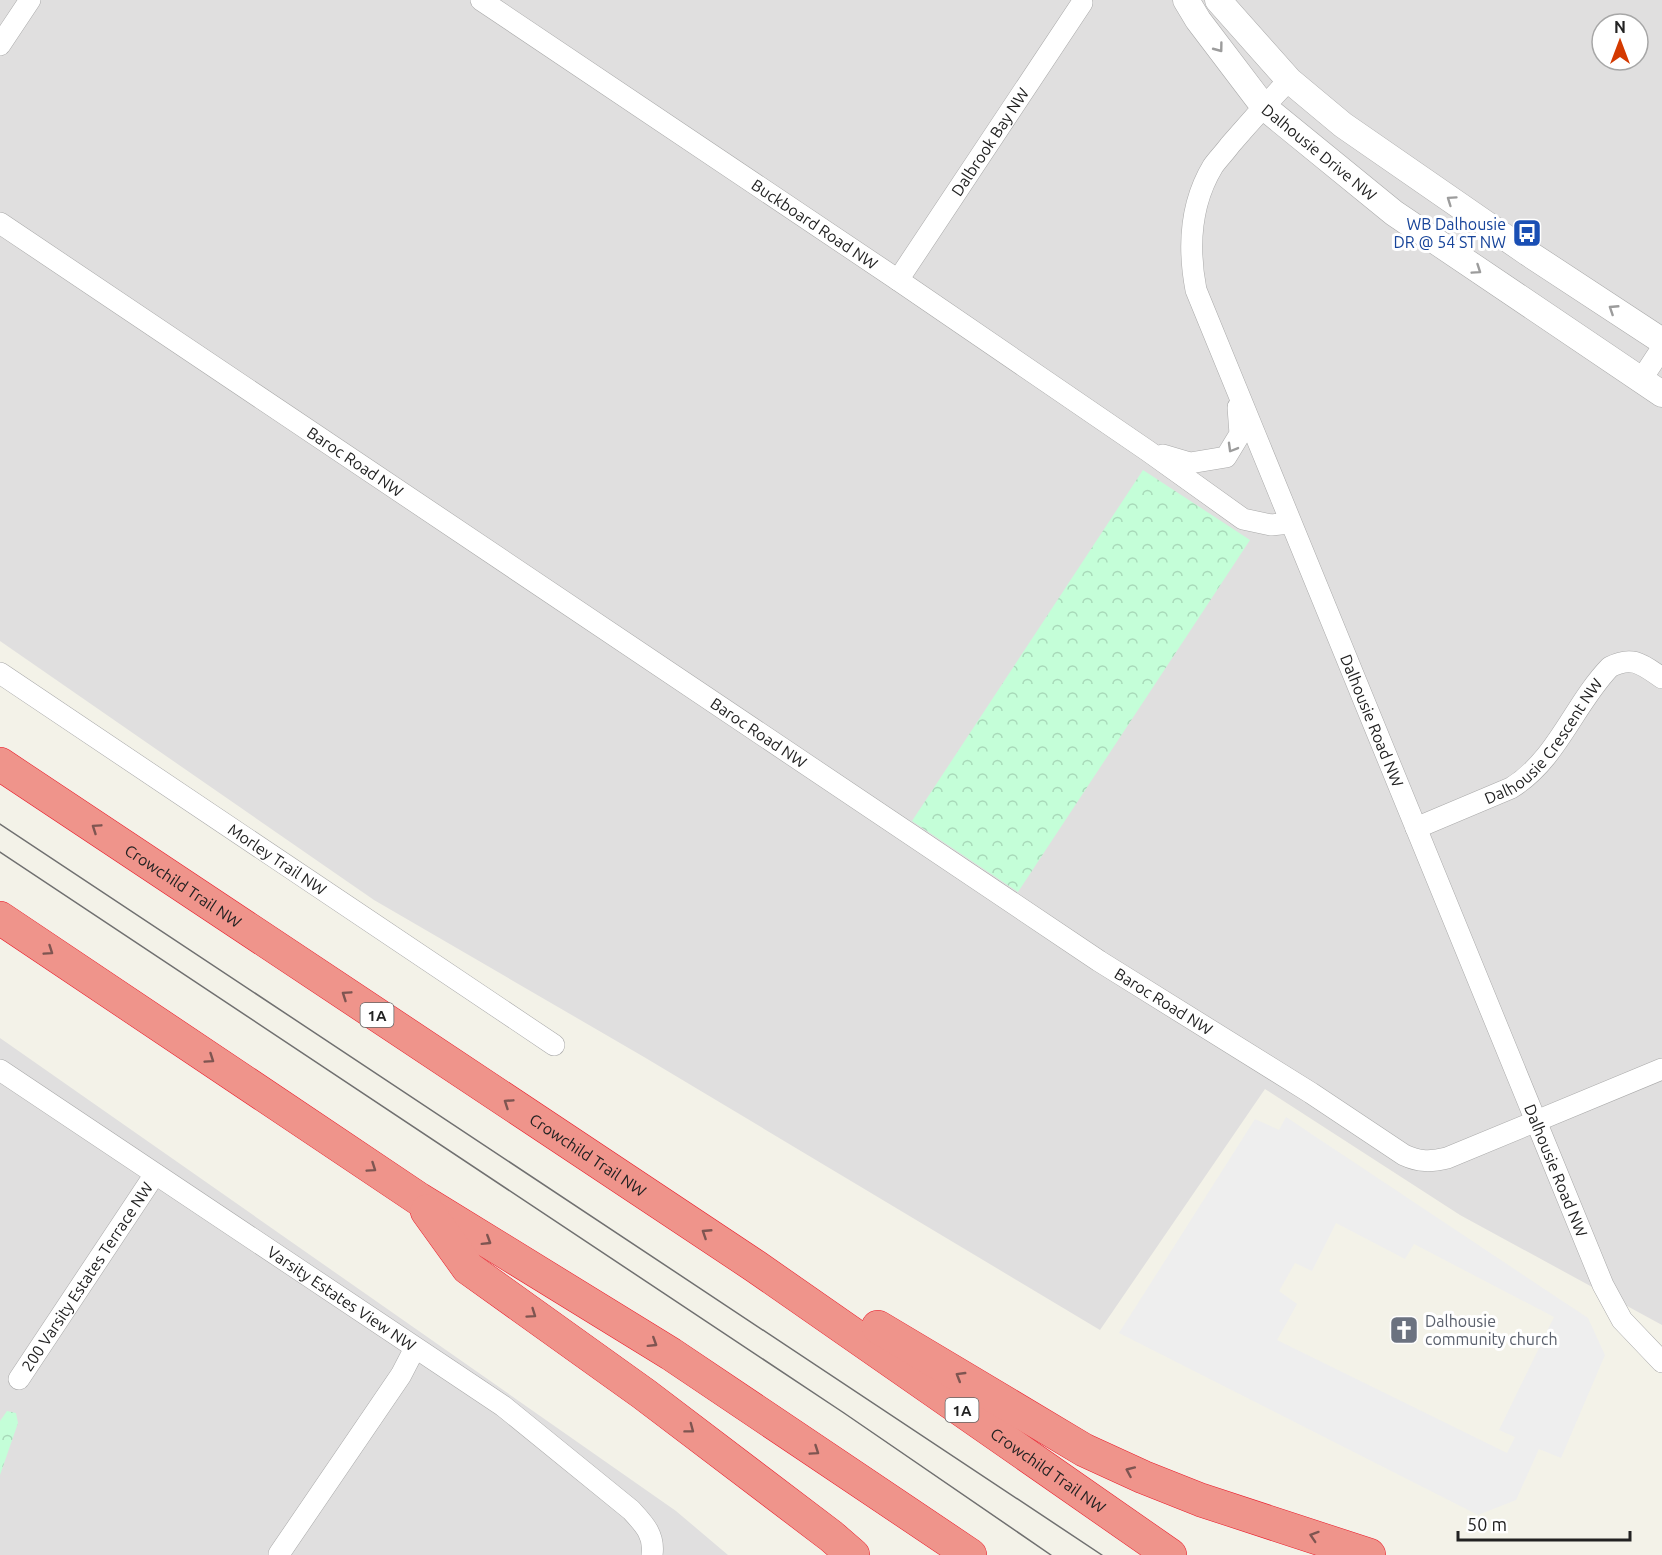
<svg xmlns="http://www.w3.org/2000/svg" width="1662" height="1555" font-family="Ubuntu,sans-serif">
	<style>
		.residential { fill: #e0dfdf; fill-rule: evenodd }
		.park { fill: url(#park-crowns) }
		.parking { fill: #eee; fill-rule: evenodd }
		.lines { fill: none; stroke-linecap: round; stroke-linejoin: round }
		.minor-casing { stroke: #a9a9a9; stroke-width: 22 }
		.tertiary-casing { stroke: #a9a9a9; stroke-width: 27 }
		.motorway-casing { stroke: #ea1c2b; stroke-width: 34 }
		.minor { stroke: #fff; stroke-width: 21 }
		.tertiary { stroke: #fff; stroke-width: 26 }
		.motorway { stroke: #ef948b; stroke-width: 33 }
		.tram { stroke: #707070; stroke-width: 1.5 }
		.oneway { stroke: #9c9c9c }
		.oneway2 { stroke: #7e5551 }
		.labels { text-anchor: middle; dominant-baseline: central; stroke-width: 6; stroke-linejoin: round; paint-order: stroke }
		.shield { fill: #fff; stroke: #646464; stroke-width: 1.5 }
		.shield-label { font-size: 15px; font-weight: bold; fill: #222 }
		.street-label { font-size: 16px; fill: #222; stroke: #fff }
		.transit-label { font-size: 16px; fill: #164399; stroke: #fff; text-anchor: end }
		.worship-label { font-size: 16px; fill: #5b616d; stroke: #fff; text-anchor: start }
	</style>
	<defs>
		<pattern id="park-crowns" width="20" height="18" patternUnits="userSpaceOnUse" patternTransform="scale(1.5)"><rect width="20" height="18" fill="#c4fed8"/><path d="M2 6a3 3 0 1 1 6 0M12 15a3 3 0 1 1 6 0" fill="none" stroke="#a8d9b9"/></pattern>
	</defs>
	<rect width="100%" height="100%" fill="#f3f2e8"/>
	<path class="residential" d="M0,0H1662V1325L1460,1215L1265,1089L1100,1330L644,1057L374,900L0,641ZM1602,24H1638V60H1602Z
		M0,1038L676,1511L728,1555H0Z"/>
	<path class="park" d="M1143,470L1250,540L1018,892L912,821Z
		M7,1411L16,1413L18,1423L0,1475V1421Z"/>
	<path class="parking" d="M1286,1117L1588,1318L1605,1355L1561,1458L1539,1449L1516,1500L1478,1515L1119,1333L1255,1119L1279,1130ZM1336,1223L1405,1259L1414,1244L1554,1317L1499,1430L1515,1437L1507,1453L1277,1340L1297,1304L1279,1291L1295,1263L1312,1271Z"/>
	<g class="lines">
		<g class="minor-casing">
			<g id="minor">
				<path id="s1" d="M481,0L898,280L1148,451L1243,519L1271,525L1290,523"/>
				<path d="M0,45L30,0"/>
				<path id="s2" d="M1289,80C1269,101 1249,123 1230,145C1225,152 1218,159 1213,166C1190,204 1188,248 1196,290L1603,1285L1622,1320L1662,1362"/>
				<path id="s3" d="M0,223L1099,961L1311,1093L1404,1155C1419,1162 1431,1162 1447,1158L1662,1069"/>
				<path id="s4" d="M898,280L1082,3"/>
				<path d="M1641,380L1662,348"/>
				<path d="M1163,455L1190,463L1226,457L1240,434L1238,407"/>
				<path id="s5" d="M0,673L554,1045"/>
				<path id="s6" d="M1416,828L1511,788C1557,760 1574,704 1610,667C1633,655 1643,665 1662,678"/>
				<path id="s7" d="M0,1070L503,1406L631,1510C644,1524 655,1535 652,1555"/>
				<path id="s8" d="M19,1379L155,1174"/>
				<path d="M279,1554L401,1375L415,1348"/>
			</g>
		</g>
		<g class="tertiary-casing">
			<g id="tertiary">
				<path id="s9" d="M1186,0L1198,20L1264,107L1394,213L1662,394"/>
				<path d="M1218,0L1289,80L1343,125L1528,253L1662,341"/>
			</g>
		</g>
		<g class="motorway-casing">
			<g id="motorway">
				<path id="s10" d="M0,764L755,1266L1170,1555"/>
				<path d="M0,918L419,1199L671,1354L970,1555"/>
				<path d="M427,1211L468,1268L644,1394L831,1536L853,1555"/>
				<path d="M878,1327L1084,1450L1143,1477L1201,1500L1369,1555"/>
			</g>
		</g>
		<use href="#minor" class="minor"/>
		<use href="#tertiary" class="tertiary"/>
		<use href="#motorway" class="motorway"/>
		<path class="tram" d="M0,824L1102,1555
			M0,852L844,1413L1051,1555"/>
	</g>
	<defs><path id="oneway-chevron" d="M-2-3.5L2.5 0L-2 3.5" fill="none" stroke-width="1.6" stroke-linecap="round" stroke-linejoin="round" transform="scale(1.5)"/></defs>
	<g class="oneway">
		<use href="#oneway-chevron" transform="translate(1219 48) rotate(53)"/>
		<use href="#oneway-chevron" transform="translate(1451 200) rotate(-145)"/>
		<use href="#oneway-chevron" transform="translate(1477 270) rotate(34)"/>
		<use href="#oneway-chevron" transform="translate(1613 309) rotate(-147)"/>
		<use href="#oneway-chevron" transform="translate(1232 448) rotate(120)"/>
	</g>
	<g class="oneway2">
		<use href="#oneway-chevron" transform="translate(96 828) rotate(-146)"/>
		<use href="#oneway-chevron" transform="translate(49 951) rotate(34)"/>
		<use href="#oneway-chevron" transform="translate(346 995) rotate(-146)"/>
		<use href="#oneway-chevron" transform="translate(210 1059) rotate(34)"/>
		<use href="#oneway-chevron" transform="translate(508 1103) rotate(-146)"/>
		<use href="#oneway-chevron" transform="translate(372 1168) rotate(34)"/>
		<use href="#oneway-chevron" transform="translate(706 1233) rotate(-147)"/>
		<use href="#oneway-chevron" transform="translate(487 1241) rotate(32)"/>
		<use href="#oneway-chevron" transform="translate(532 1314) rotate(35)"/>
		<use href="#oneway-chevron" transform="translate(653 1343) rotate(32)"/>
		<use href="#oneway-chevron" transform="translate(960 1376) rotate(-149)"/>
		<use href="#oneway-chevron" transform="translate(690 1429) rotate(37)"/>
		<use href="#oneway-chevron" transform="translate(815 1451) rotate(34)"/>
		<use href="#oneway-chevron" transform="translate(1130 1471) rotate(-156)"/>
		<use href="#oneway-chevron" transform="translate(1314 1536) rotate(-162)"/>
	</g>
	<defs>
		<g id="bus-square" transform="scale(1.5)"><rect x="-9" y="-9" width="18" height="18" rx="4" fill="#1a4fb4" stroke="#fff"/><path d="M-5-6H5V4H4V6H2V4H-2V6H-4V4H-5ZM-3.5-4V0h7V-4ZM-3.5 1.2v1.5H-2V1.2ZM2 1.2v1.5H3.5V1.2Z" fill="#fff"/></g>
		<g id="church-square" transform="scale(1.5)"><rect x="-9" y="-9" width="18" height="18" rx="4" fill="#6b7280" stroke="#fff"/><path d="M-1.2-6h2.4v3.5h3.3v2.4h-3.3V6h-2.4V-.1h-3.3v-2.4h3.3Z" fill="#fff"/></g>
	</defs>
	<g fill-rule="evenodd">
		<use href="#bus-square" x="1527" y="233"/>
		<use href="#church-square" x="1404" y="1330"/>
	</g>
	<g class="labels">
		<g class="shield">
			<rect x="360.5" y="1003" width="33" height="24" rx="4.5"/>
			<rect x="945.5" y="1398" width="33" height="24" rx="4.5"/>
		</g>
		<g class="shield-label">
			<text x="377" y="1015">1A</text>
			<text x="962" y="1410">1A</text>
		</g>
		<g class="street-label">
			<text stroke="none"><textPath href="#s4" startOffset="166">Dalbrook Bay NW</textPath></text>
			<text stroke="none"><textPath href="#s9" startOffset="204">Dalhousie Drive NW</textPath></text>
			<text stroke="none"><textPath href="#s1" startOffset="402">Buckboard Road NW</textPath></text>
			<text stroke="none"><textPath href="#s3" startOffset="428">Baroc Road NW</textPath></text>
			<text stroke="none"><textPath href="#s2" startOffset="708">Dalhousie Road NW</textPath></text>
			<text stroke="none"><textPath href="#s3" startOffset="914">Baroc Road NW</textPath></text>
			<text stroke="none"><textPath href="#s6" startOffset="159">Dalhousie Crescent NW</textPath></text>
			<text stroke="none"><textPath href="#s5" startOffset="334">Morley Trail NW</textPath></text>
			<text stroke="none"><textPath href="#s10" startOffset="220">Crowchild Trail NW</textPath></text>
			<text stroke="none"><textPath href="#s3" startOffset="1400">Baroc Road NW</textPath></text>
			<text stroke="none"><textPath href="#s10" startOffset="706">Crowchild Trail NW</textPath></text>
			<text stroke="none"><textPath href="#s2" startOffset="1194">Dalhousie Road NW</textPath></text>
			<text stroke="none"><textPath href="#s8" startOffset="123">200 Varsity Estates Terrace NW</textPath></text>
			<text stroke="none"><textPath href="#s7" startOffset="411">Varsity Estates View NW</textPath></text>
			<text stroke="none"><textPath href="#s10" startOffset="1264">Crowchild Trail NW</textPath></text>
		</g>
		<g class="transit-label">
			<text x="1506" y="224">WB Dalhousie<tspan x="1506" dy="18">DR @ 54 ST NW</tspan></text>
		</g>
		<g class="worship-label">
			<text x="1425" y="1321">Dalhousie<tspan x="1425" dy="18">community church</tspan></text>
		</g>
	</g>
	<g transform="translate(1620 42)"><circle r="28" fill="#ffffff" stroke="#a7a7a7" stroke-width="1.5"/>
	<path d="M0-4.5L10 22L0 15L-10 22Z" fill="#d43900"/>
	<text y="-9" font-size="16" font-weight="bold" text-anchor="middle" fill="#222222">N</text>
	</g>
	<path d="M1458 1531v9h172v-9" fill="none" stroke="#222222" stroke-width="3"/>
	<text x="1467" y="1531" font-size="18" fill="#222222" stroke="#ffffff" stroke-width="4.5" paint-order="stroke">50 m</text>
</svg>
